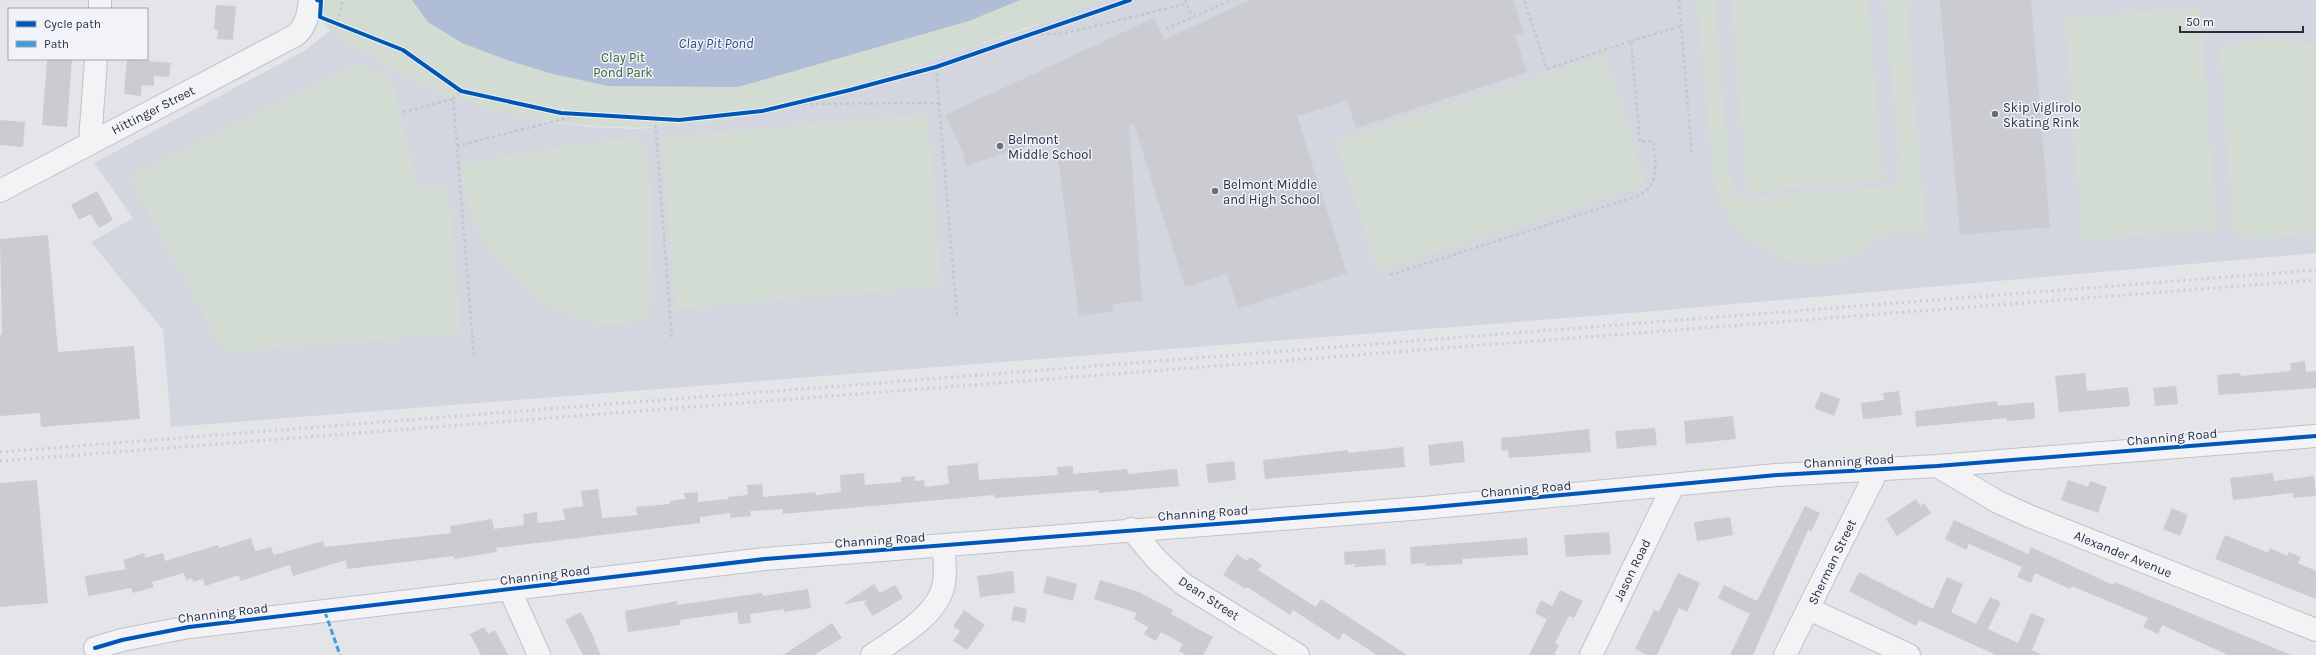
<svg xmlns="http://www.w3.org/2000/svg" width="2316" height="655" font-family="Karla,sans-serif">
	<style>
		.built { fill: #d3d6de }
		.green { fill: #d2dcd3 }
		.water { fill: #afbdd6 }
		.building { fill: #caccd1 }
		.lines { fill: none; stroke-linecap: round; stroke-linejoin: round }
		.minor-casing { stroke: #c0c2c7; stroke-width: 24 }
		.path { stroke: #c4c6cc; stroke-width: 2.5; stroke-dasharray: 3 3; stroke-linecap: butt }
		.minor { stroke: #f3f3f5; stroke-width: 22 }
		.rail { stroke: #cccdd0; stroke-width: 3; stroke-dasharray: 2 4; stroke-linecap: butt }
		.quiet { stroke: #3d9de3; stroke-width: 3; stroke-dasharray: 6 3; stroke-linecap: butt }
		.cycleway-casing { stroke: #f1f3f8; stroke-width: 6 }
		.cycleway { stroke: #0057b8; stroke-width: 4 }
		.poi-dot { fill: #696e7e; stroke: #f1f3f8; stroke-width: 1.5 }
		.labels { text-anchor: middle; dominant-baseline: central; stroke-width: 3; stroke-linejoin: round; paint-order: stroke }
		.park-label { font-size: 13px; fill: #366134; stroke: #f1f3f8 }
		.poi-label { font-size: 13px; fill: #282e44; stroke: #f1f3f8; text-anchor: start }
		.street-label { font-size: 13px; fill: #282e44; stroke: #f1f3f8 }
		.water-label { font-size: 14px; font-style: italic; fill: #2e477c; stroke: #f1f3f8 }
	</style>
	<rect width="100%" height="100%" fill="#e3e5e9"/>
	<path class="built" d="M1102,0H2316V253L1643,312L171,427L163,330L91,242L133,218L94,163L304,51L331,30L393,69L547,122L590,127L638,129L728,120L793,104L1027,29Z"/>
	<path class="green" d="M321,0H1102C1035,27 966,48 897,70C842,88 787,107 730,120C718,122 705,123 692,124C590,136 470,118 381,62C365,52 332,37 323,21C319,14 320,7 321,0Z
		M1697,0H1715L1729,169L1738,198L1895,186L1899,160L1885,0H1906L1926,232C1916,233 1892,232 1883,236C1879,238 1875,243 1871,246C1862,252 1852,257 1841,260C1784,276 1729,239 1714,184Z
		M1731,0H1868L1883,181L1747,192Z
		M2200,8L2217,230L2082,240L2065,18Z
		M2266,39L2288,40L2316,46V234L2249,239L2233,230L2220,48L2243,42Z
		M1604,55L1646,184L1377,271L1335,141Z
		M357,64L392,79L418,187L448,184L462,333L230,352L221,347L132,183L137,172Z
		M928,114L942,286L676,309L661,137Z
		M636,138L647,147L652,201L650,320C637,322 622,324 608,324C591,324 571,317 556,309C500,281 465,226 461,164L585,143Z"/>
	<path class="water" d="M412,0H1020L969,21L738,87L608,86L553,74L507,60L462,43L428,22Z"/>
	<path class="building" d="M1250,0H1513L1524,33L1515,35L1527,72L1356,128L1347,101L1297,116L1347,273L1238,309L1227,274L1185,287L1134,124L1129,125L1142,301L1113,304L1114,311L1079,316L1055,136L966,166L963,153L945,115L1154,18L1164,40Z
		M1940,0H2031L2050,227L1960,235Z
		M216,5L236,6L233,40L217,39L218,30L214,29Z
		M47,59H72L67,127L42,125Z
		M127,59L171,63L169,77L154,76V86L142,85L141,96L124,94Z
		M0,120L25,122L23,147L0,145Z
		M97,191L113,220L99,228L91,214L79,220L71,205Z
		M48,235L58,352L134,346L140,419L41,427L40,413L0,416V335H2L0,239Z
		M2305,361L2306,372L2316,371V388L2219,395L2217,375L2240,373L2241,376L2291,371L2290,363Z
		M2085,373L2087,391L2128,387L2130,406L2059,412L2055,376Z
		M2176,386L2178,404L2155,406L2153,388Z
		M1899,391L1902,415L1863,419L1861,403L1884,400L1883,393Z
		M1821,392L1840,399L1834,416L1814,408Z
		M1997,401L1998,406L2034,402L2035,419L2007,421V418L1916,427L1915,411Z
		M1733,416L1736,439L1686,444L1684,421Z
		M1655,428L1657,445L1617,449L1615,431Z
		M1589,429L1591,452L1509,458L1508,450L1502,451L1501,438Z
		M1463,441L1465,462L1430,466L1428,445Z
		M1403,447L1405,467L1265,479L1263,460L1348,450V453Z
		M1234,461L1236,480L1208,483L1206,464Z
		M978,463L979,480L1058,475L1057,467L1073,466V474L1127,469L1128,474L1177,469L1179,486L1099,493L1098,490L995,498L994,495L783,514V509L750,511L751,516L730,518V513L700,517V523L496,548L497,552L454,559V556L347,569L346,560L293,576L290,565L240,581L239,575L205,586L203,579L193,582L192,578L186,580L184,573L152,582L154,587L133,593L131,588L88,596L85,576L126,569L123,560L144,553L145,558L163,553L165,561L218,545L219,548L251,538L255,551L271,547L274,555L323,541L325,547L451,533L450,526L492,519L494,529L524,525L523,514L537,512L538,523L565,520L563,509L583,506L581,491L598,489L602,518L637,515L636,507L670,504V501L685,499L684,493L698,492V502L728,499V497L748,495L747,485L762,484L763,497L816,492V495L841,492L840,475L864,473L865,485L901,482V477L915,476V481L924,480L925,487L949,484L947,466Z
		M2273,473L2274,481L2314,476L2316,496L2293,498V493L2233,500L2230,478Z
		M37,480L48,603L0,607V483Z
		M2068,480L2088,487L2090,481L2107,487L2098,513L2061,500Z
		M1916,499L1920,506L1924,503L1931,513L1897,536L1886,519Z
		M1805,506L1820,513L1811,532L1808,530L1753,655H1730L1750,614L1718,598L1724,585L1757,601Z
		M2172,508L2188,515L2180,536L2163,529Z
		M1730,517L1733,535L1697,541L1694,522Z
		M1954,520L2028,554L2031,547L2113,585L2115,582L2291,655H2228L2162,625L2158,634L2143,627L2148,618L2084,591L2072,586L2070,589L2035,573L2031,583L2017,577L2022,567L1969,544L1966,550L1945,539Z
		M1609,532L1611,554L1566,557L1564,535Z
		M2225,535L2268,553L2270,548L2287,556L2289,552L2301,557L2298,563L2316,571V599L2215,559Z
		M1527,538L1528,555L1462,559L1463,564L1426,566L1425,563L1411,564L1410,547Z
		M1385,549L1386,565L1355,567V564L1345,565L1344,552Z
		M1237,554L1247,561L1250,557L1262,565L1258,570L1316,607L1321,599L1407,655H1377L1343,633L1339,640L1293,610L1290,615L1247,587L1246,589L1223,575Z
		M1013,571L1015,593L980,597L977,576Z
		M1859,572L1933,609L1947,577L1963,584L1951,612L1976,624L1990,597L2001,602L1988,629L2018,643L2031,613L2045,619L2032,650L2042,655H1996L1919,620L1916,626L1849,591Z
		M1678,573L1700,583L1687,612L1679,608L1657,655H1647L1635,649L1654,610L1659,612Z
		M1047,576L1077,584L1073,601L1043,593Z
		M1100,580L1139,592L1173,610L1171,614L1213,637L1203,655H1186L1179,651L1183,644L1161,632L1156,641L1144,634L1148,627L1134,619L1137,613L1094,599Z
		M874,584L880,593L895,585L903,598L873,616L864,603L868,600L843,604Z
		M808,589L811,608L784,612V609L750,614L751,623L739,624L737,612L680,620V625L628,632L625,611L677,601V605L762,593L763,596Z
		M1560,590L1583,601L1574,618L1569,616L1555,643L1559,645L1554,655H1529L1547,619L1535,613L1541,600L1552,606Z
		M1014,606L1027,609L1025,623L1011,620Z
		M964,610L985,625L967,650L953,641L960,631L953,626Z
		M581,612L595,640H594L601,655H583L565,620Z
		M832,623L842,638L814,655H783Z
		M484,627L488,634L495,630L508,655H481L470,634Z"/>
	<g class="lines">
		<g class="minor-casing">
			<path id="minor" d="M100,9V0
				M90,142L96,59
				M0,191L296,35C307,25 308,14 310,0
				M1937,466L1998,502L2029,516L2316,630
				M1131,529L1157,560L1183,584L1298,655
				M510,590L539,655
				M1809,609L1909,655
				M95,648L122,640L189,627L765,559L1423,508L1777,475L1937,466L2316,436
				M872,655C897,638 939,615 944,583C946,571 944,557 944,546
				M1591,655L1673,486
				M1785,655L1878,469"/>
		</g>
		<path class="path" d="M1185,0L1192,17
			M1679,0L1692,155
			M337,22L343,0
			M1166,29L1231,0
			M1029,35L1066,33L1186,4
			M1631,41L1681,26
			M936,67L957,316
			M453,99L461,91
			M792,104L939,103
			M403,112L453,99L474,357
			M655,119L672,340
			M457,146L579,115
			M1390,275L1638,196C1662,182 1655,165 1653,141L1640,142L1631,41L1547,69L1524,0"/>
		<use href="#minor" class="minor"/>
		<path class="rail" d="M0,452L2316,270
			M0,461L2316,280"/>
		<path class="quiet" d="M325,612L340,655"/>
		<g class="cycleway-casing">
			<path id="cycleway" d="M317,0L321,1L320,17L403,50L461,91L561,113L679,120L762,111L850,90L936,67L1130,0
				M95,648L122,640L189,627L765,559L1423,508L1777,475L1937,466L2316,436"/>
		</g>
		<use href="#cycleway" class="cycleway"/>
	</g>
	<g class="poi-dot">
		<circle cx="1995" cy="114" r="4"/>
		<circle cx="1000" cy="146" r="4"/>
		<circle cx="1215" cy="191" r="4"/>
	</g>
	<g class="labels">
		<g class="park-label">
			<text x="623" y="57">Clay Pit<tspan x="623" dy="15">Pond Park</tspan></text>
		</g>
		<g class="poi-label">
			<text x="2003" y="107">Skip Viglirolo<tspan x="2003" dy="15">Skating Rink</tspan></text>
			<text x="1008" y="139">Belmont<tspan x="1008" dy="15">Middle School</tspan></text>
			<text x="1223" y="184">Belmont Middle<tspan x="1223" dy="15">and High School</tspan></text>
		</g>
		<g class="street-label">
			<text transform="translate(153 110) rotate(-27)">Hittinger Street</text>
			<text transform="translate(2172 437) rotate(-5)">Channing Road</text>
			<text transform="translate(1849 461) rotate(-3)">Channing Road</text>
			<text transform="translate(1526 489) rotate(-5)">Channing Road</text>
			<text transform="translate(1203 513) rotate(-4)">Channing Road</text>
			<text transform="translate(880 540) rotate(-4)">Channing Road</text>
			<text transform="translate(2123 554) rotate(22)">Alexander Avenue</text>
			<text transform="translate(1832 562) rotate(-64)">Sherman Street</text>
			<text transform="translate(1632 570) rotate(-64)">Jason Road</text>
			<text transform="translate(545 575) rotate(-7)">Channing Road</text>
			<text transform="translate(1209 598) rotate(33)">Dean Street</text>
			<text transform="translate(223 613) rotate(-7)">Channing Road</text>
		</g>
		<g class="water-label">
			<text x="716" y="43">Clay Pit Pond</text>
		</g>
	</g>
	<rect x="8" y="8" width="140" height="52" fill="#f1f3f8" stroke="#a1a4b0"/>
	<rect x="16" y="21" width="20" height="6" fill="#0057b8" stroke="#a1a4b0"/>
	<text x="44" y="28" font-size="12" fill="#282e44">Cycle path</text>
	<rect x="16" y="41" width="20" height="6" fill="#3d9de3" stroke="#a1a4b0"/>
	<text x="44" y="48" font-size="12" fill="#282e44">Path</text>
	<path d="M2180 26v6h123v-6" fill="none" stroke="#282e44" stroke-width="2"/>
	<text x="2186" y="26" font-size="12" fill="#282e44" stroke="#f1f3f8" stroke-width="3" paint-order="stroke">50 m</text>
</svg>
